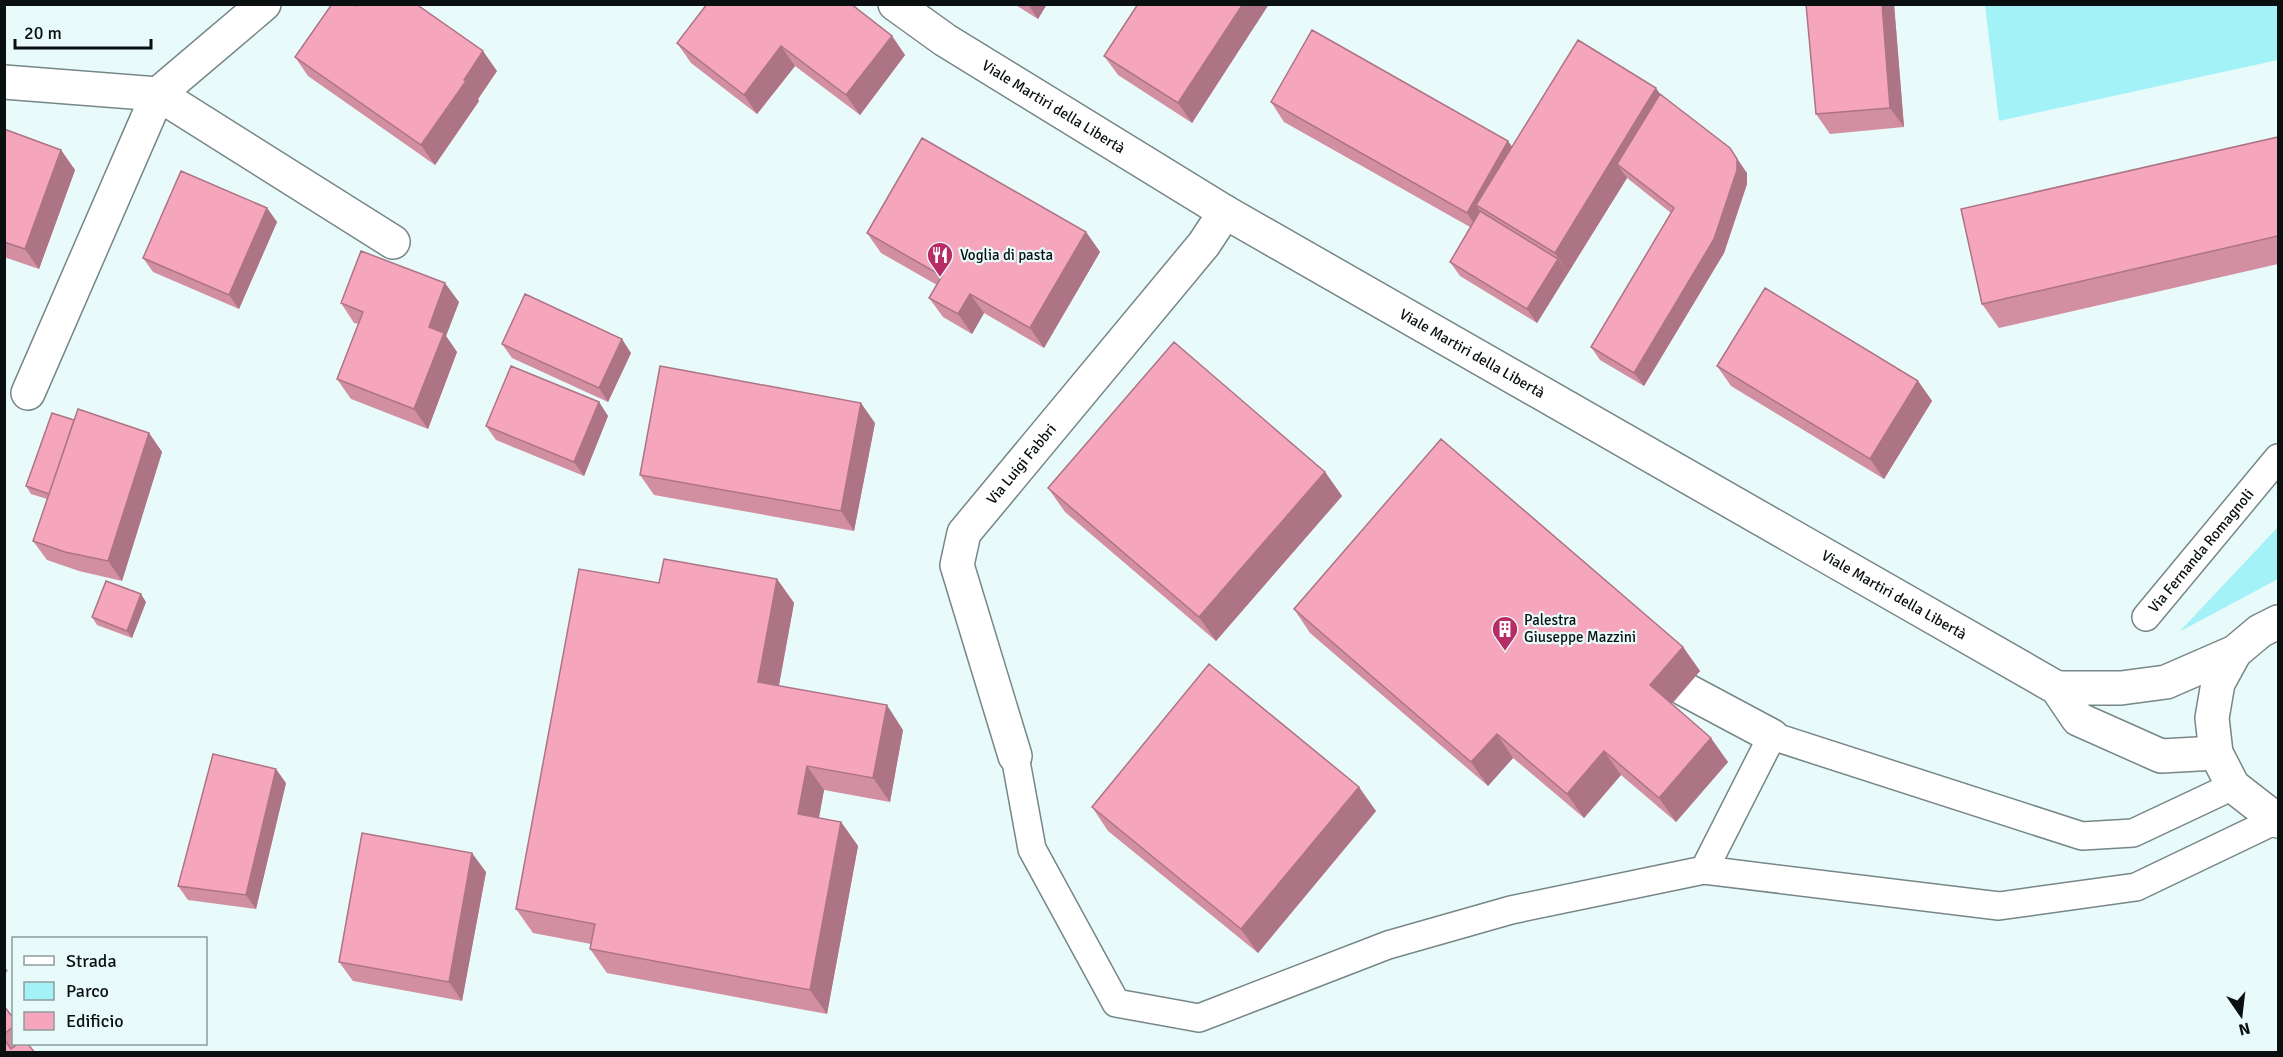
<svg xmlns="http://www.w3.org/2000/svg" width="2283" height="1057" font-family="Signika,sans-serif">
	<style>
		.green { fill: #a3f2f8 }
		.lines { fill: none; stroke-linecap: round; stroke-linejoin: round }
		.service-casing { stroke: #778687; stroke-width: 30 }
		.pedestrian-casing { stroke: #778687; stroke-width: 36 }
		.minor-casing { stroke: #778687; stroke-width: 36 }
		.secondary-casing { stroke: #778687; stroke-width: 36 }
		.service { stroke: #fff; stroke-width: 27 }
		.pedestrian { stroke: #fff; stroke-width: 33 }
		.minor { stroke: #fff; stroke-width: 33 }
		.secondary { stroke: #fff; stroke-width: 33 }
		.wall { fill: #d38fa2 }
		.shaded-wall { fill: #ac7484 }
		.building { fill: #f5a6bc; stroke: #ac7484; stroke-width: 1.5 }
		.labels { text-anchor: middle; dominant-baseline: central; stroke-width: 4.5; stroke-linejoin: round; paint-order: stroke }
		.street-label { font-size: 15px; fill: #0a1010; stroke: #e9fafb }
		.poi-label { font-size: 15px; fill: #0a1010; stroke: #e9fafb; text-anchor: start }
	</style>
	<rect width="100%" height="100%" fill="#e9fafb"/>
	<path class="green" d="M1985,5H2278V60L1999,121Z
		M2278,527V579L2179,632Z"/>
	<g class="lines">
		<g class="service-casing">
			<g id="service">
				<path id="s1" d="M2146,617L2278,458"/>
				<path d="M1015,756L1032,849L1116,1003L1199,1018L1388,945L1511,910L1704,870L1772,736L2082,836L2133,833L2233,786"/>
				<path d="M1704,870L1999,906L2136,887L2276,820"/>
			</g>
		</g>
		<g class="pedestrian-casing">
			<path id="pedestrian" d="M1684,689L1772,736"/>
		</g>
		<g class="minor-casing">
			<g id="minor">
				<path d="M4,82L158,94L393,242"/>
				<path d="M28,393L158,94L264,4"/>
				<path id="s2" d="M1015,756L957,565L964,533L1204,244L1225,212"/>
			</g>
		</g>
		<g class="secondary-casing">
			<g id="secondary">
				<path id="s3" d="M895,4L945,40L1225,212L2057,688L2078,719L2161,756L2216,753"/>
				<path d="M2235,652L2218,683L2212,718L2216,753L2233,786L2278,821"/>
				<path d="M2057,688H2121L2166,682L2235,652L2260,631L2278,622"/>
			</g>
		</g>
		<use href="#service" class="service"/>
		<use href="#pedestrian" class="pedestrian"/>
		<use href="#minor" class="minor"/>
		<use href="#secondary" class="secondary"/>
	</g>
	<path class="wall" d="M1014,4H1047L1038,19Z
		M1138,4H1269L1192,123L1118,75L1104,56Z
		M1894,4L1904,127L1830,134L1816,114Z
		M892,36L905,55L860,115L795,66L757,114L691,63L677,43Z
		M295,57L497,71L478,99L479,101L435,165L308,76Z
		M1660,94L1747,173V184L1724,253L1644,386L1600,360L1591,347L1671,213L1627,178L1537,323L1460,276L1450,262L1470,227L1284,122L1271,102L1512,147Z
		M4,129L61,150L75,170L39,269L4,257Z
		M2278,137V264L1999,328L1982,304Z
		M267,208L277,222L239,309L153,272L143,258Z
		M1086,232L1100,252L1044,348L984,313L972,334L943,317L929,298L937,285L881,253L867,233Z
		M459,302L446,336L457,352L428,429L351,399L337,379L359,324L354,323L341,303Z
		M502,344L631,353L608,402L512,358Z
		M1717,366L1918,381L1932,401L1884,479L1731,386Z
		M599,402L608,416L584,476L496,440L486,426Z
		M74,420L149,433L162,452L122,581L79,571L47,560L33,541L47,499L31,494L26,486Z
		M875,423L854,531L654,495L640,475Z
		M1325,472L1342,496L1216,641L1065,512L1048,488Z
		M777,579L794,603L779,686L903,730L890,802L824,790L819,818L841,822L858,846L827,1014L607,973L590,949L591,944L533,933L516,909L659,583Z
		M146,602L132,638L97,625L92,617Z
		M1294,609L1683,647L1700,671L1672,704L1728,762L1676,822L1621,775L1584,818L1513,758L1488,786L1310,633Z
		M286,783L256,909L188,900L178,886Z
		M1092,807L1376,811L1258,953L1108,831Z
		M486,872L462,1001L353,981L339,962Z
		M4,966L8,971L4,974Z
		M4,1006L14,1019V1044H28L4,1053Z"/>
	<path class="shaded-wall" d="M1028,4H1047L1038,19Z
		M1243,4H1269L1192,123L1178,103Z
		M1882,4H1894L1904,127L1890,108Z
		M892,36L905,55L860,115L846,95Z
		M781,46L795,66L757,114L744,95Z
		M483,51L497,71L478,99L479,101L435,165L421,145L464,80Z
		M1656,88L1670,108L1617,164L1627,178L1568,273L1555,253Z
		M1508,141L1522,160L1476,205L1487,221L1480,233L1467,213Z
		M1730,148L1747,173V184L1724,253L1644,386L1634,373Z
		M61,150L75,170L39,269L25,249Z
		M267,208L277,222L239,309L229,295Z
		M1086,232L1100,252L1044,348L1030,328Z
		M1558,259L1568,273L1537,323L1527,309Z
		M445,283L459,302L446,336L457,352L428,429L414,409L429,327Z
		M970,294L984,313L972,334L958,314Z
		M622,339L631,353L608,402L599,388Z
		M1918,381L1932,401L1884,479L1870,459Z
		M599,402L608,416L584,476L574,462Z
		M861,403L875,423L854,531L841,511Z
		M149,433L162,452L122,581L108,561Z
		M1325,472L1342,496L1216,641L1199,617Z
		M777,579L794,603L775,706L758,682Z
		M141,594L146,602L132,638L127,631Z
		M1683,647L1700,671L1667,709L1650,685Z
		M887,705L903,730L890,802L873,778Z
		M1497,734L1513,758L1488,786L1471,762Z
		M1711,738L1728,762L1676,822L1659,798Z
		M1604,751L1621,775L1584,818L1567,794Z
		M807,766L824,790L815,838L798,814Z
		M276,769L286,783L256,909L246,895Z
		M1359,787L1376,811L1258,953L1241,929Z
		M841,822L858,846L827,1014L810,990Z
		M472,853L486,872L462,1001L449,982Z"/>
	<path class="building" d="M332,4H354L356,6L357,4H416L483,51L464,80L466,81L421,145L295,57Z
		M707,4H851L892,36L846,95L781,46L744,95L677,43Z
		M1138,4H1243L1178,103L1104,56Z
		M1806,4H1882L1890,108L1816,114Z
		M1312,30L1508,141L1467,213L1271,102Z
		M1578,40L1656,88L1555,253L1476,205Z
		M1660,94L1730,148L1737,159V170L1714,239L1634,373L1591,347L1674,208L1617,164Z
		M4,129L61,150L25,249L4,242Z
		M2278,137V236L1982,304L1961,209Z
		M922,138L1086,232L1030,328L970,294L958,314L929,298L942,276L867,233Z
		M181,171L267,208L229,295L143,258Z
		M1480,211L1558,259L1527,309L1450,262Z
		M361,251L445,283L429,327L444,333L414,409L337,379L363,312L341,303Z
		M1765,288L1918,381L1870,459L1717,366Z
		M525,294L622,339L599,388L502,344Z
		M1174,342L1325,472L1199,617L1048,488Z
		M511,366L599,402L574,462L486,426Z
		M660,366L861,403L841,511L640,475Z
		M78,409L149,433L108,561L65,552L33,541Z
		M52,413L74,420L49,494L26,486Z
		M1441,439L1683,647L1650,685L1711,738L1659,798L1604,751L1567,794L1497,734L1471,762L1294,609Z
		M664,559L777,579L758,682L887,705L873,778L807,766L798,814L841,822L810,990L590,949L595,924L516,909L579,569L659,583Z
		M106,581L141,594L127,631L92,617Z
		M1209,664L1359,787L1241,929L1092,807Z
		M213,754L276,769L246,895L178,886Z
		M362,833L472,853L449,982L339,962Z
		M4,1006L14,1019V1026L4,1034Z
		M4,1039L11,1049L18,1044H28L35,1053H4Z"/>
	<defs>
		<g id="restaurant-pin" transform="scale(1.35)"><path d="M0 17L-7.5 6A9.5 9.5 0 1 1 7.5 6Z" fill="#b72c65" stroke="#e9fafb"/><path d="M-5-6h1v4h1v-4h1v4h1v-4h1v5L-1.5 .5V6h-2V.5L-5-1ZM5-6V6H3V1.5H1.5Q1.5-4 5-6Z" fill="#fff"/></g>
		<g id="building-pin" transform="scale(1.35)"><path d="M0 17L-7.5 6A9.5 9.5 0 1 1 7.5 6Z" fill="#b72c65" stroke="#e9fafb"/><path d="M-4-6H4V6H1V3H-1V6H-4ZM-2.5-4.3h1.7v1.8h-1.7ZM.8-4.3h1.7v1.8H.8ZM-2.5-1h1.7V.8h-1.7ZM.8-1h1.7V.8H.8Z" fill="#fff"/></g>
	</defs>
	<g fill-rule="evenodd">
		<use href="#restaurant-pin" x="940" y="255"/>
		<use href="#building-pin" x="1505" y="629"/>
	</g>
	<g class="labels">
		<g class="street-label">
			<text stroke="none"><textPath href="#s3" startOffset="189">Viale Martiri della Libertà</textPath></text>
			<text stroke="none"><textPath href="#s3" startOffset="675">Viale Martiri della Libertà</textPath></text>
			<text stroke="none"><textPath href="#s2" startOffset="322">Via Luigi Fabbri</textPath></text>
			<text stroke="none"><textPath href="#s1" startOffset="86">Via Fernanda Romagnoli</textPath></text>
			<text stroke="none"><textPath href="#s3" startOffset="1161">Viale Martiri della Libertà</textPath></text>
		</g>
		<g class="poi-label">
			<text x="960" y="255">Voglia di pasta</text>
			<text x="1524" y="620">Palestra<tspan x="1524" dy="17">Giuseppe Mazzini</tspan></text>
		</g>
	</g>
	<rect width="2283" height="1057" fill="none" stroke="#0a1010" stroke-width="12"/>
	<rect x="12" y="937" width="195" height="108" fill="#e9fafb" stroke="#909c9d" stroke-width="1.5"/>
	<rect x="24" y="956" width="30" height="9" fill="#ffffff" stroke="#909c9d" stroke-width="1.5"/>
	<text x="66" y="967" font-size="18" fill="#0a1010">Strada</text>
	<rect x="24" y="982" width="30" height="18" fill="#a3f2f8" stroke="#909c9d" stroke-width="1.5"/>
	<text x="66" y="997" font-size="18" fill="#0a1010">Parco</text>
	<rect x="24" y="1012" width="30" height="18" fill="#f5a6bc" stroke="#909c9d" stroke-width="1.5"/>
	<text x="66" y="1027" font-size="18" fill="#0a1010">Edificio</text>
	<g transform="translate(2241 1015) rotate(166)" stroke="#e9fafb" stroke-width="4.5" paint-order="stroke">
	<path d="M0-4.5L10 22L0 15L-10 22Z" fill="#0a1010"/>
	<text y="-9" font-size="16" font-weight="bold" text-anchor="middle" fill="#0a1010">N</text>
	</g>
	<path d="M15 39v9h136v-9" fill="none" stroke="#0a1010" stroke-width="3"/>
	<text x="24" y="39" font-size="18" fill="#0a1010" stroke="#e9fafb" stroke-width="4.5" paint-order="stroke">20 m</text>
</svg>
